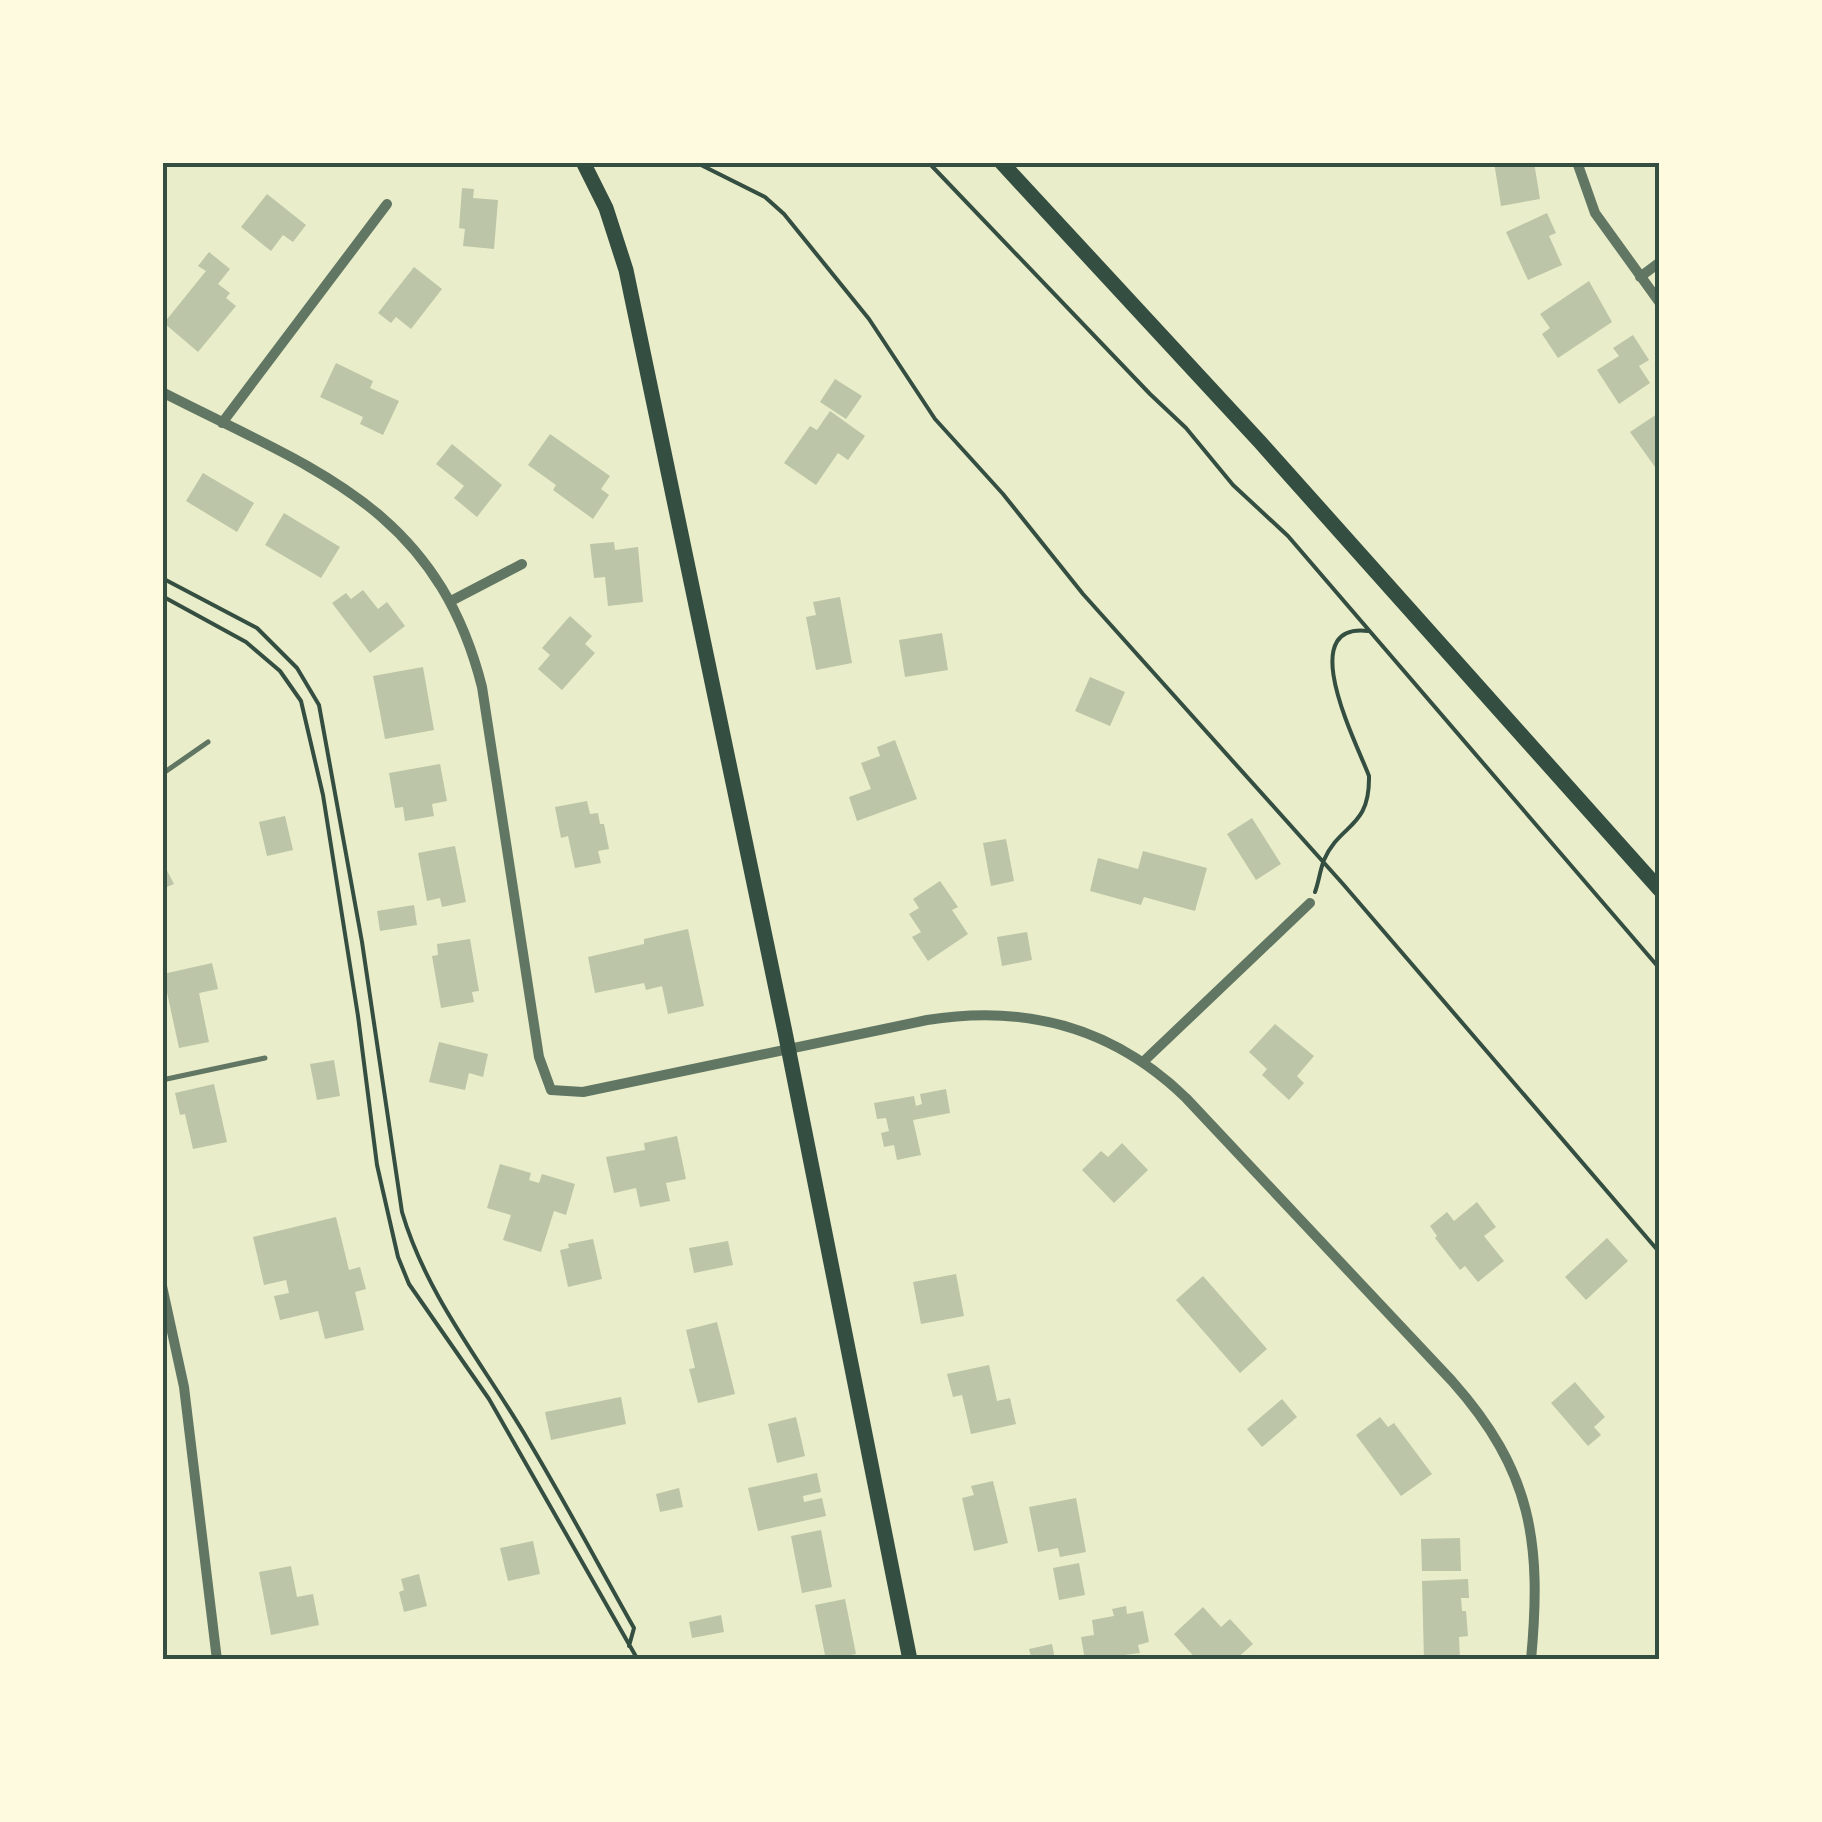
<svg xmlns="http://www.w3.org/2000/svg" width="1822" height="1822" font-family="'Exo 2',sans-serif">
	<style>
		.building { fill: #bcc5a7 }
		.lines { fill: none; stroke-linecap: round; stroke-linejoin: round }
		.path { stroke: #344e41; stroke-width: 4 }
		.service { stroke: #617663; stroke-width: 5 }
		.minor { stroke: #617663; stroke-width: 10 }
		.secondary { stroke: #344e41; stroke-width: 15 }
		.neatline { fill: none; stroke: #344e41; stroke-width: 4 }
	</style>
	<rect width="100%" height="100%" fill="#e9edc9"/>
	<path class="building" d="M1494,162H1534L1540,199L1501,206Z
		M462,188L474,189L473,198L498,200L494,249L463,246L465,229L459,228Z
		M267,194L306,225L293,242L283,235L271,251L241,227Z
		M1547,213L1556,233L1549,236L1562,265L1528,280L1506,232Z
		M209,252L230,269L218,284L230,293L226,298L236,306L198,352L164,323L206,271L198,266Z
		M414,267L442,289L411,329L396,317L391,323L378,313Z
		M1589,281L1612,322L1558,358L1542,334L1550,328L1540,314Z
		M1633,335L1649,360L1639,366L1650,383L1619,404L1597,370L1619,356L1613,348Z
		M336,363L373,381L370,388L399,401L383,435L360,424L363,417L320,397Z
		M835,379L862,396L846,419L820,402Z
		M830,411L865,436L848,460L838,453L816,485L784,463L810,426L817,430Z
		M1660,412V474L1630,432Z
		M550,434L610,476L601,489L609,495L593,519L553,490L556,485L528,465Z
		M452,444L502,485L477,517L454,498L464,486L436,464Z
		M203,473L254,503L237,532L186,501Z
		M284,513L340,547L321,578L265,545Z
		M614,542L615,550L638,547L643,602L608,606L605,577L594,578L590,544Z
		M363,590L378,609L387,602L405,626L370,653L332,603L346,593L351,599Z
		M840,597L852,663L816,670L806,617L816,615L813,602Z
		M570,616L592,636L585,644L595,653L562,690L538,669L550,655L542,648Z
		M942,633L948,670L905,677L899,640Z
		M423,667L434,730L385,739L373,676Z
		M1090,677L1125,692L1110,726L1075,711Z
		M895,740L917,799L857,821L849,797L871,789L861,763L880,756L877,747Z
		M440,764L447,801L432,804L434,816L405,821L403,807L395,808L389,773Z
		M587,801L590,814L598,813L600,824H604L609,849L598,851L601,863L575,868L568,836L561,838L555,807Z
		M285,816L293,850L267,856L259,822Z
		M1252,818L1281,864L1256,880L1227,834Z
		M1006,839L1014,881L991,886L983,843Z
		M455,846L466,902L442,907L440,898L427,901L418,853Z
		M1143,851L1207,868L1195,911L1144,897L1141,905L1090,891L1098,858L1138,869Z
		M162,861L174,884L162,889Z
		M940,881L958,907L952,910L968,934L928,961L912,937L921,932L909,914L919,908L913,899Z
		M414,905L417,925L380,931L377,911Z
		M688,929L704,1006L668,1014L662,986L646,990L644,983L595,993L588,957L644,944V939Z
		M1027,932L1032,960L1002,966L997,937Z
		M470,939L479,991L472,992L474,1002L441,1008L432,956L438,955L437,944Z
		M212,963L218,989L199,993L209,1042L179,1048L163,974Z
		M1275,1024L1314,1056L1297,1076L1304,1083L1289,1100L1262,1075L1267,1069L1249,1052Z
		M439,1042L488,1054L483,1077L469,1073L465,1090L429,1082Z
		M334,1060L340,1096L317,1100L310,1064Z
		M214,1084L227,1142L193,1149L185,1114L180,1115L175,1093Z
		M946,1089L950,1113L913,1120L921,1155L897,1160L894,1145L884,1147L881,1133L889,1131L886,1118L877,1119L874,1103L914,1096L916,1106L922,1104L920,1094Z
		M677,1136L686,1179L666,1183L670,1201L640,1207L636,1188L614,1193L606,1157L645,1150L644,1143Z
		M1122,1143L1148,1170L1114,1203L1082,1170L1101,1151L1108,1157Z
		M500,1164L531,1173L529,1180L539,1183L542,1174L575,1184L566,1215L554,1211L541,1252L503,1240L511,1215L487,1208Z
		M1477,1202L1496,1227L1484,1236L1504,1261L1478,1282L1465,1266L1460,1270L1435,1238L1437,1236L1430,1226L1447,1212L1454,1221Z
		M336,1217L349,1270L360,1267L366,1289L355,1292L364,1330L325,1339L318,1311L280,1320L274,1296L289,1293L286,1280L264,1285L253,1237Z
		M1607,1238L1628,1261L1586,1300L1565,1277Z
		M593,1239L602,1279L568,1287L560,1250L569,1248L568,1244Z
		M728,1241L733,1265L694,1273L689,1248Z
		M956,1274L964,1316L921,1324L913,1282Z
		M1203,1276L1267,1349L1240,1373L1176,1300Z
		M717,1322L735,1394L698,1403L689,1369L695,1368L686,1330Z
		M989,1365L997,1401L1010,1398L1016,1424L971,1434L962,1395L953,1397L947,1374Z
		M1575,1382L1605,1417L1594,1427L1601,1435L1588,1446L1551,1403Z
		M621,1397L626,1424L551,1440L545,1412Z
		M1282,1399L1297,1417L1262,1447L1247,1429Z
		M796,1417L805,1456L777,1463L768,1424Z
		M1380,1417L1388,1427L1394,1423L1432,1474L1401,1496L1356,1435Z
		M817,1473L821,1492L803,1496L804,1502L822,1498L826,1516L758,1531L748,1488Z
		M993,1481L1008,1543L974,1551L962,1498L974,1495L971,1486Z
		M679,1488L683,1507L660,1512L656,1494Z
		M1076,1498L1086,1552L1060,1557L1058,1548L1038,1552L1029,1507Z
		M821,1530L832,1587L802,1593L791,1536Z
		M1460,1538L1461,1571H1422L1421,1539Z
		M533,1541L540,1574L508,1581L500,1548Z
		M1079,1563L1085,1595L1059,1600L1053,1568Z
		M291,1566L297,1597L313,1594L319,1625L271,1635L259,1572Z
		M419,1574L427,1606L404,1612L399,1592L404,1590L401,1579Z
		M1468,1579L1469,1598H1461L1462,1611H1466L1468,1636L1459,1637L1460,1660H1424L1422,1581Z
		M845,1599L856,1654L826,1660L815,1605Z
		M1126,1606L1127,1614L1143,1611L1149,1642L1138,1645L1140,1653L1085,1660L1081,1637L1094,1635L1092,1620L1114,1616L1112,1609Z
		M1203,1607L1221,1627L1230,1619L1253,1644L1235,1660H1197L1174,1634Z
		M721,1615L724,1632L692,1638L689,1622Z
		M1052,1644L1055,1660H1032L1029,1649Z"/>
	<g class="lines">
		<path class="path" d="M695,162L765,197L784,214L869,319L935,419L1003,494L1083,594L1343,884L1660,1253
			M928,162L1150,394L1186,428L1233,485L1288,536L1660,969
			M162,578L257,628L297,668L319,705L362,942L402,1212C427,1297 484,1365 528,1440C565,1502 599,1566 634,1628L629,1646
			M162,596L246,642L280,671L301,701L323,795L358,1016L377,1165L398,1257L409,1284L489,1399L638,1660
			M1315,892C1319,881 1320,870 1324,860C1340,823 1370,829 1369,776C1358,746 1293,622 1368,631"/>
		<path class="service" d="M162,774L208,742
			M162,1080L265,1058"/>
		<path class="minor" d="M1577,162L1595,213L1660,303
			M1640,277L1660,262
			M162,392C312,469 436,506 482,687L539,1057L551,1090L583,1092L927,1020C1026,1004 1113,1027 1186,1098L1452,1381C1532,1471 1542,1542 1531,1660
			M222,423L387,204
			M451,601L522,564
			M1144,1061L1310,903
			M162,1286L184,1387L217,1660"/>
		<path class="secondary" d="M583,162L606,208L626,270L785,1032L910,1660
			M1001,162L1260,442L1660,890"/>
	</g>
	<rect width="1822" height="1822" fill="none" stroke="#fefae0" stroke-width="330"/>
	<rect x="165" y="165" width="1492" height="1492" class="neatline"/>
</svg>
